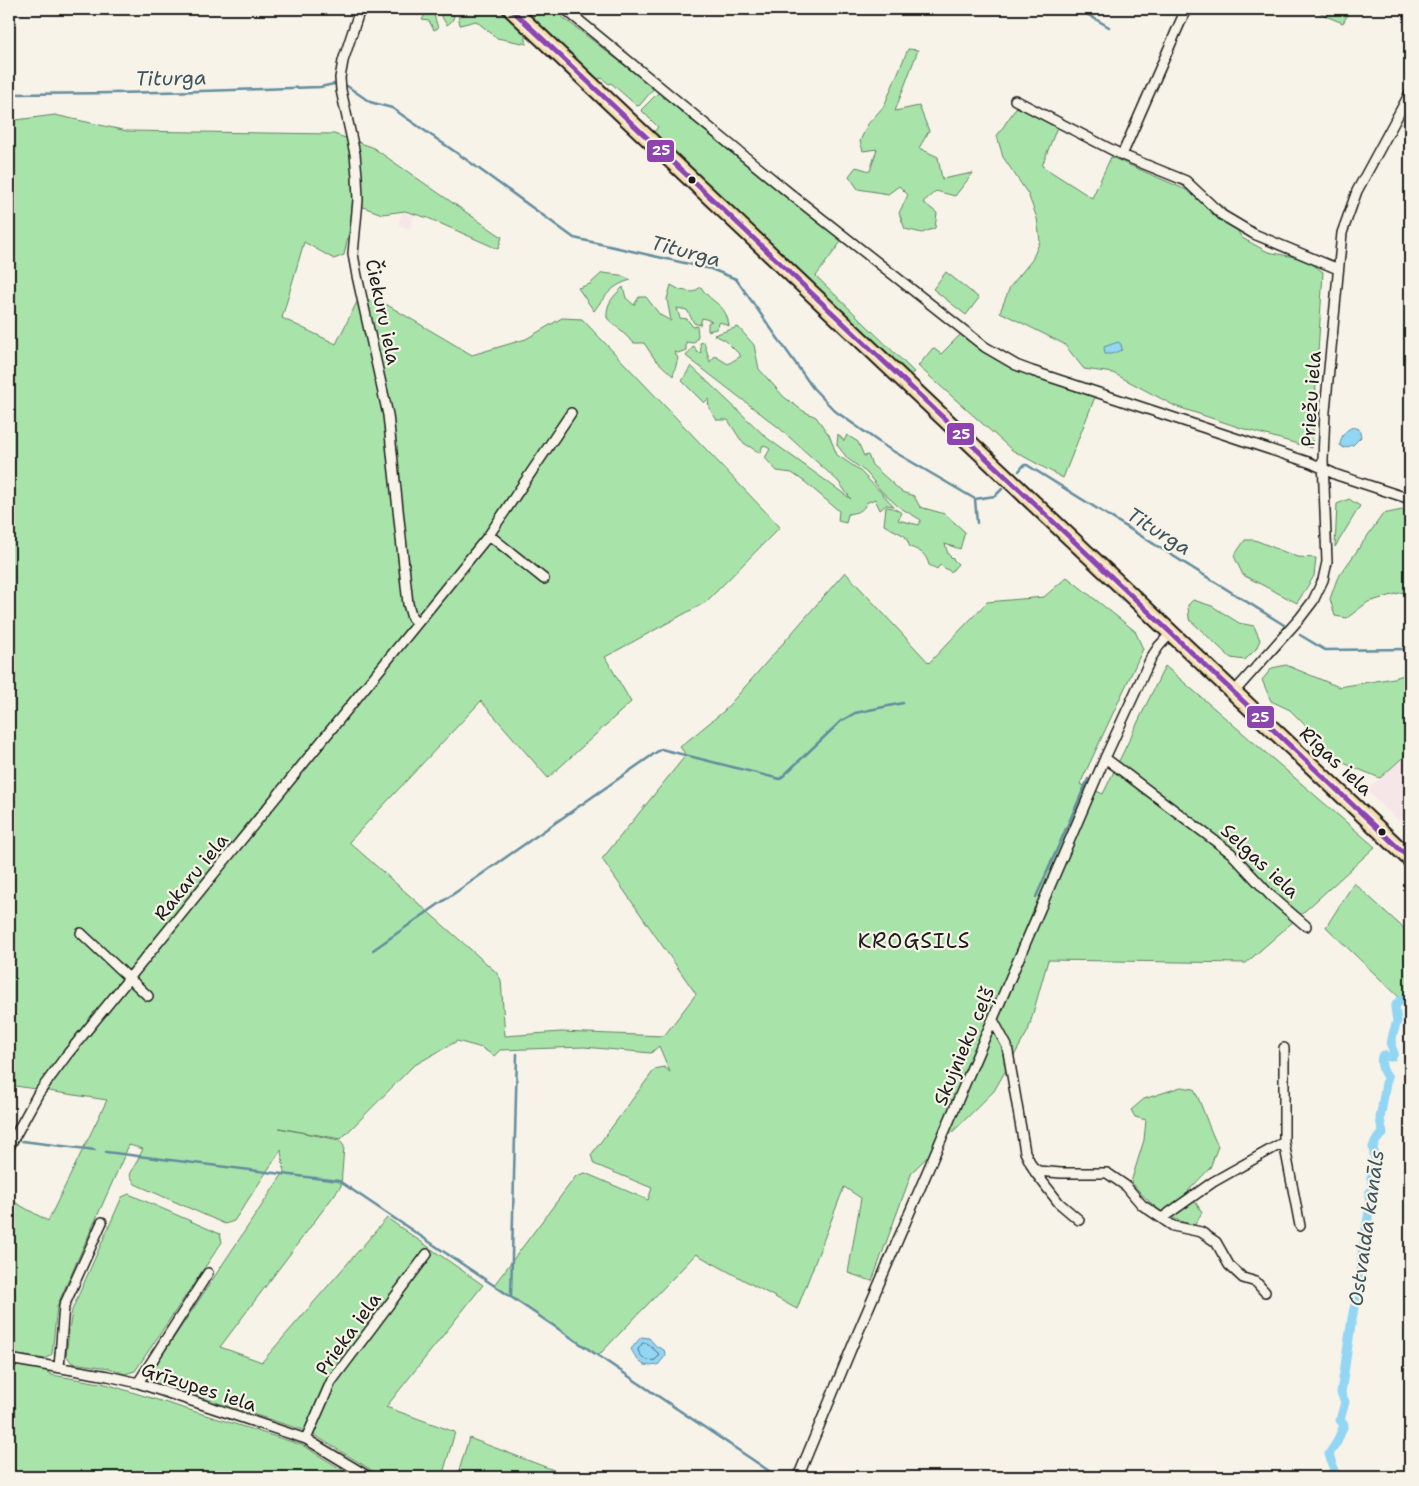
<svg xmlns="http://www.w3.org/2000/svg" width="1419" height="1486" font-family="'Shantell Sans',sans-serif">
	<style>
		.built { fill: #f7e6e8 }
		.green { fill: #a8e4aa; stroke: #628063 }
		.water { fill: #92d6f4; stroke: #638c9e }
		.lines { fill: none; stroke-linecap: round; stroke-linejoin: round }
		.shore { stroke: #4b6672; stroke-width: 1 }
		.stream { stroke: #638c9e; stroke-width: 2.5 }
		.canal { stroke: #92d6f4; stroke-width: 9 }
		.street-casing { stroke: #1c1c1c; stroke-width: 12 }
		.primary-casing { stroke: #1c1c1c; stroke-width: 19 }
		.street { stroke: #f7f3e8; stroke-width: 9 }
		.primary { stroke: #f8deab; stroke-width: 15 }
		.bus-1-casing { stroke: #f7f3e8; stroke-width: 9 }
		.bus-1 { stroke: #8e44ad; stroke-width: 5 }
		.bus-dot { fill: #1c1c1c; stroke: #f7f3e8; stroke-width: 2 }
		.labels { text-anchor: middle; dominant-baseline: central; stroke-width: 4.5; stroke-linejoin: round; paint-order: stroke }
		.street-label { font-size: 19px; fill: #1c1c1c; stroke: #f7f3e8 }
		.water-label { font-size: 20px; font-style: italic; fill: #3f545d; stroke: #f7f3e8 }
		.quarter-label { font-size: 21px; letter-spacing: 1px; fill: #1c1c1c; stroke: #f7f3e8 }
		.line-badge { stroke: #f7f3e8; stroke-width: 2 }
		.badge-label { font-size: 14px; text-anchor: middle; font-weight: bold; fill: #fff }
	</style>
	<rect width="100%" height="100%" fill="#f7f3e8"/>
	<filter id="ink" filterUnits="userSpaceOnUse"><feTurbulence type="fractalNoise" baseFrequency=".02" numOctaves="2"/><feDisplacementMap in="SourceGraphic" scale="10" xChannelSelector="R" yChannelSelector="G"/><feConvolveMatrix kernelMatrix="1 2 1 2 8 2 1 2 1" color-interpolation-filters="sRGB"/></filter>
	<g filter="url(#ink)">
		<path class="built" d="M402,212L414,216L410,229L398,225Z
			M1410,753V809L1399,821L1366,790Z"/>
		<path class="green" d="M439,9H498L524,32L527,44L497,38L476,21L460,25L457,9L452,21L447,25L438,11Z
			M520,9H552L654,88L640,105L637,106L611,83L609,84L602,78L598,79Z
			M1314,9H1351L1343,23L1328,17Z
			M427,10L434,15L438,28L434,30L429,21L422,20Z
			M908,49L918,50L895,111L919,106L929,131L919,148L938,157L942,179L973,173L955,196L936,191L923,202L937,213L935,228L922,233L905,229L899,213L908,195L899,186L888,194L858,189L849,176L856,167L870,171L877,149L863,151L860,141L868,124L884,106Z
			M659,92L692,121L696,120L843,239L816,276L914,372L910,375L653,133L658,127L641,110Z
			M1018,105L1057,127L1042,166L1092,198L1111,157L1223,206L1242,238L1268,252L1305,259L1323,272L1312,448L1241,428L1175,406L1113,373L1084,369L1064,344L1000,312L1010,287L1032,260L1040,241L1037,218L1028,194L1003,157L997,136Z
			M55,115L127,131L334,134L372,147L502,237L498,249L428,218L405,211L382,214L355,204L344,255L334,259L304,242L282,318L336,344L359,298L384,303L472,355L526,339L562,318L582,319L780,527L706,602L605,657L631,702L548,778L481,701L349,842L496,972L501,980L505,1036L561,1032L664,1036L696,994L602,859L686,755L680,747L724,711L845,572L929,663L987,602L1044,597L1067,577L1135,631L1143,649L1080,784L1103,794L1165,666L1375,847L1295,920L1246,963L1048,960L1028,1031L994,1091L912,1172L872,1281L848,1273L861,1198L844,1187L797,1309L696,1254L598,1356L494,1285L576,1176L585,1173L648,1200L652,1188L594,1164L591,1155L655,1069L664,1067L670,1072L659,1046L651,1053L584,1047L500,1050L494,1056L482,1048L457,1041L413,1066L341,1139L279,1128L339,1140L344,1146L341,1186L220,1347L262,1362L387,1218L483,1285L386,1407L455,1432L442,1477H383L309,1432L152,1382L149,1375L284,1172L281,1150L234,1221L225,1224L135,1184L130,1175L143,1149L129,1145L57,1306L52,1354L45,1359L24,1356L52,1375L106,1384L302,1445L354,1477H9V1199L48,1221L107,1100L9,1085V124L16,120Z
			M946,272L979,298L966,315L933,289Z
			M602,273L620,275L631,280C613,284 604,297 594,311L578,288L590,284Z
			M671,285L680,290L693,292L701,287C711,304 726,302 729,326L720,322L716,329L708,331V323L712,321L702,318L700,325L694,323L687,310L677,308L680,318L687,319L693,327L697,326L698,336L694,343L686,342V350L678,353L674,352L678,358L673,376L654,358L644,343H634L607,318C606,303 613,297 623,287L626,298L634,305L639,297H646L660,315L671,321L667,299Z
			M738,327L754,345L759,369L784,397L803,411L816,417L829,435L837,455L858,469L894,506L886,505L880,510L875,499L866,503C863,512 857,512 848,514L846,523L838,521L839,511L805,482L792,473L777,471L765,458L770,449L763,445L760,453L742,442L728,420H717L709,408L708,399L704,403L682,381L691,366L767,438L851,499L838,481L778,427L686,356L694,346L697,352L701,353L700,343L704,342L710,362L715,356L728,364L741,356L725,340L714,335Z
			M961,334L1009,367L1095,397L1063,478L1012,450L918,366L933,348L941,354Z
			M838,434L844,441L847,435L858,442L864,456L868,455L872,465L902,492L914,496L920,507L945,514L965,532L960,549L945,544L948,554L958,564L951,572L940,565L937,569L929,565C926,554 921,551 910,547L905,536L884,525L886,507L893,508L902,513L898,520L919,525L921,520L899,507L881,491L867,473L848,459L837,445Z
			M1349,499L1360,506L1335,547L1337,504Z
			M1402,510L1410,515V590L1368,602L1347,618L1335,616L1330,599L1337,579L1383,514Z
			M1245,540H1255L1297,557L1316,558L1314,576L1297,603L1243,575L1234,556Z
			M1193,600L1212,606L1239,623L1254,626L1260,640L1256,649L1245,660L1231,658L1189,619L1188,605Z
			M1286,665L1339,687L1394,678L1410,673V751L1380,778L1341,762L1290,710L1271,701L1262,680L1272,668Z
			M1354,883L1410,934V996L1403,1001L1326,927Z
			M1181,1087L1194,1089C1203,1107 1208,1127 1218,1146L1210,1168L1188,1191L1202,1212L1195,1225C1165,1219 1151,1205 1131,1182L1144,1140L1146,1120L1135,1117L1131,1110L1144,1099Z
			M129,1194L220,1234L222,1242L135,1371L125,1374L109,1368L72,1363L66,1355L72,1310L122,1197Z
			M469,1438L572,1477H457Z"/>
		<path class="water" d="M1118,342L1121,344L1122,350L1111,354H1105L1104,347Z
			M1353,427L1359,429L1361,437L1353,445L1344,448L1340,445C1341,436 1345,430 1353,427Z
			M641,1337L649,1338L656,1346L664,1350L666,1355L658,1365C642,1368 638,1362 631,1349Z"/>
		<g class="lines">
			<path class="shore" d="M643,1343H647L658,1353L659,1356L655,1360C647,1362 640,1357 638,1350Z"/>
			<path class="stream" d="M1078,9L1109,27
				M347,86L370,102L392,108L464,158L574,238L711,269L736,279L813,388L835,411L886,447L975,499L995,496L1002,489
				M9,94C113,94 216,91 320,87L334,84
				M1019,471L1024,465H1027L1284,625
				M975,499L977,523
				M1300,635L1325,650L1410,649
				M1036,897L1088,779
				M373,950L661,749L780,779L841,721L855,713L903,703
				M22,1141L95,1150
				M106,1152L339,1181L778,1477
				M511,1297L517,1054
				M1323,1477L1328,1474L1332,1467"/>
			<path class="canal" d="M1336,1477L1329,1454L1337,1442L1344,1425L1340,1420L1345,1402L1341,1393L1352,1318L1361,1276L1362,1254L1370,1205L1369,1194L1373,1186L1371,1178L1375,1160L1373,1147L1377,1139L1383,1134L1380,1119L1386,1083L1388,1078C1383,1073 1380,1063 1382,1056L1384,1055L1388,1057H1392L1394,1053L1391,1045L1393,1034L1397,1021L1395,1008L1397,1003L1403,999L1410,1000"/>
			<g class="street-casing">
				<path id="street" d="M360,9L343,61L340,78L341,90L355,154L357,176L358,200L353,254L357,276L388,415L408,604L412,618L417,623
					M565,9L793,196L985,347L1016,365L1032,371L1311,463L1337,475L1410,499
					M1015,100L1122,155L1186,181L1222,215L1254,234L1338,269
					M1122,155L1186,9
					M489,535L544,579
					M1234,692L1300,618L1313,601L1323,580L1327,562L1323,460L1325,411L1342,233L1357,191L1410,93
					M1105,758L1231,853L1270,895L1306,926
					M81,933L148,996
					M993,1020L1007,1046L1025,1152L1035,1172L1059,1203L1079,1220
					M1284,1048V1142L1300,1226
					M9,1147L38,1094L66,1056L489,535L571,413
					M1032,1166L1038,1171L1061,1173H1107L1126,1186L1142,1205L1173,1226L1201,1232L1216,1242L1229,1265L1243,1278L1256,1282L1265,1292
					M1162,1218L1213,1182L1284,1142
					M9,1359L108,1376L138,1383L306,1439L369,1477
					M59,1367L64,1306L102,1222
					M138,1383L208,1273
					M306,1439L331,1382L427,1254
					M798,1477L854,1342L1105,758L1151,658L1159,646L1171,633"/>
			</g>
			<g class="primary-casing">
				<path id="primary" d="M511,9L1410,859"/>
			</g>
			<use href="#street" class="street"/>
			<use href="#primary" class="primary"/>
			<g class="bus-1-casing">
				<path id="bus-1" d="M511,9L1410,859"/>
			</g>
			<use href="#bus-1" class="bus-1"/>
		</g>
	</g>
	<g class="bus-dot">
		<circle cx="692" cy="180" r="4.5"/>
		<circle cx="1382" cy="832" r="4.5"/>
	</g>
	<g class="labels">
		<g class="street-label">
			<text transform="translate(383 312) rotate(78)">Čiekuru iela</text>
			<text transform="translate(1311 399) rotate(-86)">Priežu iela</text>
			<text transform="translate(1336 761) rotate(43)">Rīgas iela</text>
			<text transform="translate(1260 861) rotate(43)">Selgas iela</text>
			<text transform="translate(191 877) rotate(-51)">Rakaru iela</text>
			<text transform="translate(964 1046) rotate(-67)">Skujnieku ceļš</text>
			<text transform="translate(348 1334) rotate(-54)">Prieka iela</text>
			<text transform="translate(199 1387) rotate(18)">Grīzupes iela</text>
		</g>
		<g class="water-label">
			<text transform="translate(171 78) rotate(-1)">Titurga</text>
			<text transform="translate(686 251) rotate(15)">Titurga</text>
			<text transform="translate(1159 531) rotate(32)">Titurga</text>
			<text transform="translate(1366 1228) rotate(-82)">Ostvalda kanāls</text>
		</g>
		<g class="quarter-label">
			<text x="914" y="941">KROGSILS</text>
		</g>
	</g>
	<g class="line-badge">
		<rect x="646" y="139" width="29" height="24" rx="5" fill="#8e44ad"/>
		<rect x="946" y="422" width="29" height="24" rx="5" fill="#8e44ad"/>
		<rect x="1246" y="705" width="29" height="24" rx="5" fill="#8e44ad"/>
	</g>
	<g class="badge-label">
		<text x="661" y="155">25</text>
		<text x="961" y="439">25</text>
		<text x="1260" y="722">25</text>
	</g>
	<rect width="1419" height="1486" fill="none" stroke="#f7f3e8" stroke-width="30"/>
	<rect x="15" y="15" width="1389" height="1456" fill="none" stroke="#1c1c1c" stroke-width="2" filter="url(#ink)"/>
</svg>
